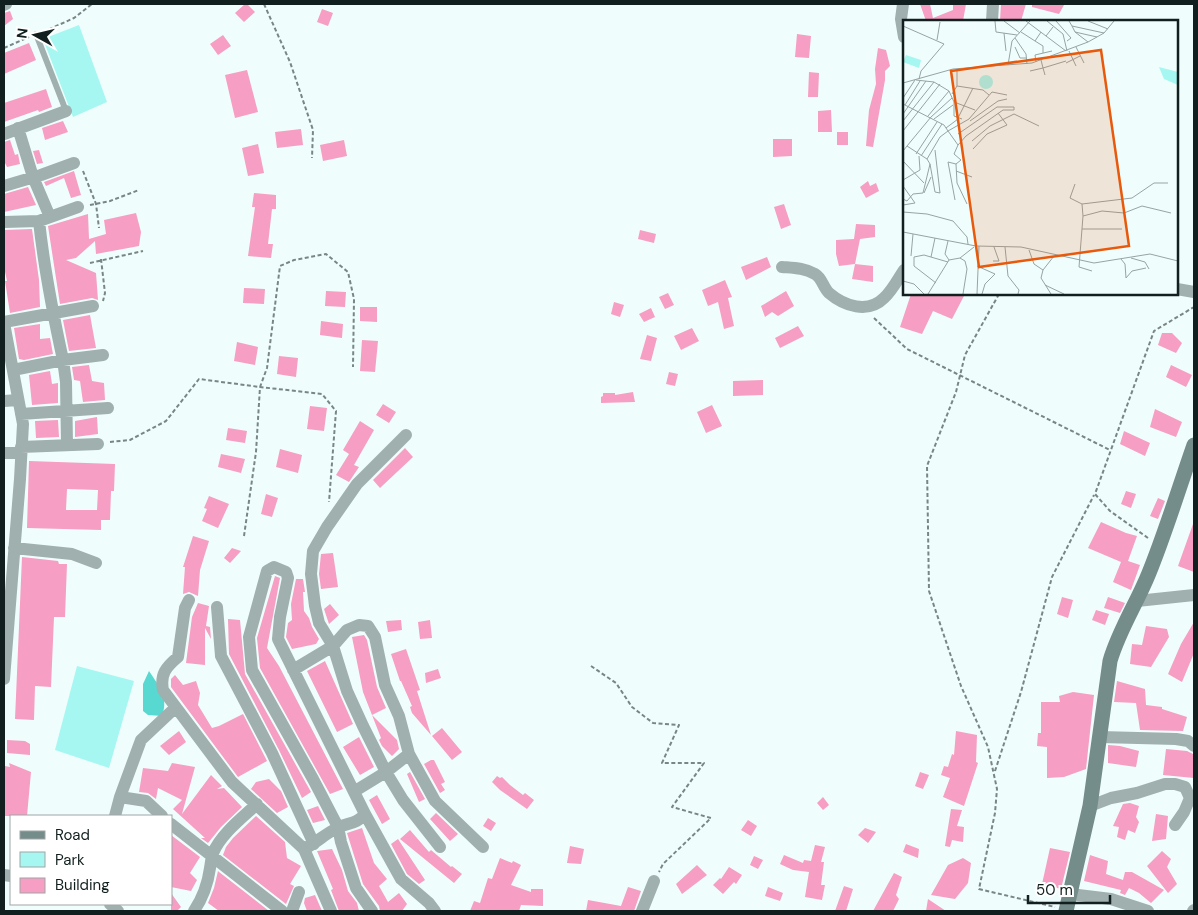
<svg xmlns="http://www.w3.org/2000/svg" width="1198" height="915" font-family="'DM Sans',sans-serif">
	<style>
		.green { fill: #a6f7f1 }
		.forest { fill: #57d9d1 }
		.building { fill: #f69ec3; fill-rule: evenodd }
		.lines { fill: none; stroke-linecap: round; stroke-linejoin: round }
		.path { stroke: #788685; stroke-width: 2; stroke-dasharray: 4 2.5; stroke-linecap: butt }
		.lane { stroke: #a0b0ae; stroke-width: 6 }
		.street { stroke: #a0b0ae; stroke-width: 12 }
		.secondary { stroke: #748c8a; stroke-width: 15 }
		.inset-road { fill: none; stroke: #96a5a3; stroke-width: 1 }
		.view { fill: #e8590c; fill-opacity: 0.15; stroke: #e8590c; stroke-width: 2.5 }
		.inset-edge { fill: none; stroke: #111f1e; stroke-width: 2.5 }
	</style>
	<rect width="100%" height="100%" fill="#effefc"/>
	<path class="green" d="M79,25L107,102L73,117L43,39Z
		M77,666L134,681L109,768L55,750Z"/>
	<path class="forest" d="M149,671C159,686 169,698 162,716L148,715L143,711V684Z"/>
	<path class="building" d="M245,4H247L255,12L244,22L235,13Z
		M920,4H930L933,18L953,10V4H966L963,21H926Z
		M1001,4H1026L1021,21H1000Z
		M1032,4H1057L1064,5L1059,14L1032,7Z
		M322,9L333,13L328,26L317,22Z
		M10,11L13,19L4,26V13Z
		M797,34L811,36L809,58L795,57Z
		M223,35L231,46L218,55L210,44Z
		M29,43L36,60L4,74V53Z
		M878,48L886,50L890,66L885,71V80L873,147L866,146L869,110L876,84L875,69Z
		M247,70L258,112L235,118L225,75Z
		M809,72L819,73L818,97H808Z
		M46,89L52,107L39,112L38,110L4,122V103Z
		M831,110L832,132H818V111Z
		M63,121L68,132L45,140L42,128Z
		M301,129L303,145L277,148L275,132Z
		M837,132H848V145H837Z
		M773,139H792V156L773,157Z
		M10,140L15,155L18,154L20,164L7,167L4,161V142Z
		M344,140L347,156L323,161L320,145Z
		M258,144L264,173L248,176L242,148Z
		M39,150L43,163L37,164L33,151Z
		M74,171L81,195L71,198L64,178L46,186L44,182Z
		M868,181L870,186L876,183L879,191L866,198L860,187Z
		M28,187L36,205L4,212V194Z
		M254,193L276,195V209H272L268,244H273L271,258L248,256L255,207H252Z
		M784,204L791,225L781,229L774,207Z
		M136,213L141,232L139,246L96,254L95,241L76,258L66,260L96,273L98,300L92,298L60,304L48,226L88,214L89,239L106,234L104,220Z
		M856,224L875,225V237L860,239L855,264L839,266L836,254V240L854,239Z
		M32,229L39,280L40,307L10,313L5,281H7L4,267V230Z
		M640,230L656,234L654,243L638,239Z
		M767,257L771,267L746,280L741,267Z
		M855,264L873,266V282L852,279Z
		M725,280L732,297L728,298L734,326L724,329L718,302L708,306L702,290Z
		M244,288L265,289L264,304L243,303Z
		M326,291L346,292L345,307L325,306Z
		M786,291L794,306L778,316L772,312L765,317L761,306Z
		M668,293L674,305L665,309L659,297Z
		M911,294H965L952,319L933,311L922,334L900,327Z
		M614,302L624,305L620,317L611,314Z
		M360,307H377V322L360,321Z
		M651,308L655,317L644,322L639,314Z
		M90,315L96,348L69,351L63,320Z
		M321,321L343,324L342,338L320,335Z
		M40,324V339L50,338L53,354L24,360L19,359L14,328Z
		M798,326L804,336L780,348L775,338Z
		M692,328L699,341L681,350L674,336Z
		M1162,333H1172L1182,343L1176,353L1158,345Z
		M647,335L657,338L651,361L640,359Z
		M362,340L378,341L375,372L360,371Z
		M237,342L258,347L255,365L234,361Z
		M279,356L298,358L296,377L277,374Z
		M89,365L92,381L104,383L105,400L83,402L80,381L74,380L72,367Z
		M1171,365L1192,375L1186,387L1166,377Z
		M50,371L52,384L58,383V403L32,405L29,375Z
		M669,372L678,374L675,386L666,384Z
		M763,380V395L733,396V381Z
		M633,392L635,402L601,403V397L603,396V393H615V395Z
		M383,404L396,412L389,423L376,415Z
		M712,405L722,426L706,433L697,412Z
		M310,406L327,408L324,431L307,429Z
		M1155,409L1182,422L1176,437L1150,427Z
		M97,417L98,434L75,437V421Z
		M58,420L59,437L36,438L35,421Z
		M360,421L374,430L354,465L359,467L349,482L336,475L349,454L343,450Z
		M228,428L247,431L245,443L226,440Z
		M1124,431L1150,443L1145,456L1120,444Z
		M405,448L413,457L380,488L373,480Z
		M280,449L302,455L298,473L276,467Z
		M221,454L245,459L241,473L218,467Z
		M29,461L115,464L114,491H111L110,520H101V530L27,528ZM67,489L98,490L97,510H66Z
		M1126,491L1136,494L1131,508L1121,504Z
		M266,494L278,498L272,517L261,514Z
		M209,496L229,504L218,528L202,521L207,509L204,508Z
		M1158,498L1165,501L1158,519L1150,516Z
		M1101,522L1126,533L1137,536L1128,561L1140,565L1131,590L1113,582L1121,562L1088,548Z
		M1193,524H1194V572L1178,566Z
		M193,536L209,541L200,570L198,596L189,592L183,594L185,567H183Z
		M232,548L241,551L230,563L224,558Z
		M333,553L338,587L321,589L319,574L321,554Z
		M22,557L58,561L59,564H67L65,617H54L51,687L35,686L34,720L15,719Z
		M275,576L280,578L267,648L279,666L343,789L330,794L260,668L257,638Z
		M296,579H303L305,592H303L304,611L309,618L312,627L319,639L316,644L292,649L286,637L288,623L292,620L291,604Z
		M1062,597L1073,600L1068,618L1057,614Z
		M1108,597L1125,603L1120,613L1104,608Z
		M198,603L209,606L206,626L210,627L211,639L205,628V665L186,663L192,617Z
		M330,604L339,615L329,624L324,609Z
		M1096,610L1109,614L1105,625L1092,620Z
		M228,619L240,620L245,674L311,792L302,798L279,750L229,654Z
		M401,620L402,630L388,632L386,621Z
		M430,620L432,638L420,639L418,622Z
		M1194,622V653L1182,682L1168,674L1181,644Z
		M1146,626L1167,629L1169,637L1151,667L1130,664L1132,644L1142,645Z
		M364,635L367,640L377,687L386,708L372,715L363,692L352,637Z
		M406,649L420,690L417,691L431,735L412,713L410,707L412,706L401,681H400L391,654Z
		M325,661L353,724L337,732L307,671Z
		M438,669L441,678L426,683L425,673Z
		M175,675L183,685L196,681L200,693L198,705L212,728L219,726L243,714L267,761L238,777L171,687V679Z
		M1117,681L1145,689L1146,705L1162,707V709L1187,717L1183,731L1140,730L1136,703L1114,702Z
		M1073,692L1094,695L1086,769L1064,777L1047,778V747L1037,746L1038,733H1041V702H1060L1059,696Z
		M372,715L397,740L399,749L392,756L382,746L379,740L381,738Z
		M442,728L462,752L452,760L432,736Z
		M179,731L186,742L169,755L160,746Z
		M956,731L977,735L976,762L978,763L964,806L943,797L950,778L941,775L944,766L948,767L952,754L954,755Z
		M359,737L374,767L360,775L343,747Z
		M7,740L25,741L30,744V755L7,753Z
		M1108,745L1120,746L1139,751L1136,767L1108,763Z
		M1166,749L1187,751L1193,754L1194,778L1163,775Z
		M431,760H434L445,782L441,784L445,790L440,793L424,764Z
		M9,763L31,772L27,816H4L5,766L10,767Z
		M172,763L195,767L182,814L211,775L222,786L217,789L224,788L242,807L221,827L208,843L201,838H205L173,809L182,800L158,788L156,799L148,793L139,792L143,768L168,771Z
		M410,772L425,799L419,802L407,774Z
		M920,772L929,775L923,789L915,786Z
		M497,776L500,778L502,777L510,785L523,795L525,793L534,800L527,809L500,790L492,782Z
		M269,779L281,791L288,807L277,813L251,789L256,782Z
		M377,795L390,819L382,824L369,800Z
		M823,797L829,805L823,810L817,803Z
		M1130,803L1139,806L1136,817L1139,822L1135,833L1128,830L1125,840L1117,837L1119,827L1113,826L1123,804Z
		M318,806L325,820L313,823L307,810Z
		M951,809L962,810L957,826L964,827L963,842L952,840L950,847L945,846Z
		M436,813L458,834L450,841L430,819Z
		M1156,814L1168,816L1166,839L1152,841Z
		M256,816L285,842L287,858L301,866L290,884L294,886L286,904L223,855L226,847L233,838Z
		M488,818L496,823L491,831L483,826Z
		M748,820L757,826L751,836L741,830Z
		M362,828L374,863L387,879L379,886L388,902L399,893L407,904L402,911H380L379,906L363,884L347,833Z
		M865,828L876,832L868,843L858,835Z
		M410,830L429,852L431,850L451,867L452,866L462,874L454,883L400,839Z
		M171,835L200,857L190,873L197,880L191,891L171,887Z
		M398,839L425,880L419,884L407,874L391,844Z
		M906,844L919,849L918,858L903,852Z
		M815,845L825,847L821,862H824L821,885H825L822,900L805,897L809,872L793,870L780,864L784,855L803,863L804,860L811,861Z
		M570,846L584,849L581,864L567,863Z
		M1050,848L1070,852L1061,889L1042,884Z
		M332,849L342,870L348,891L357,903L359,911H339L331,890L333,889L317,851Z
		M1162,851L1171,859L1167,867L1177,884L1168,893L1147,866Z
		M1090,855L1108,861L1106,874L1123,880L1125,872H1132L1164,890L1151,903L1139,893L1129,888L1125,895L1120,893L1121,890L1084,881Z
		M754,856L763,860L758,869L750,865Z
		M500,858L512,863L513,861L521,865L511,885L531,892V889H543V906L521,905L519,911H470L474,901L480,903L488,878L492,879Z
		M963,858L971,863L968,883L955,899L931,895L948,865Z
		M697,865L707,875L682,894L676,884Z
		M729,867L742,875L736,884L734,882L723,894L713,885L720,878L721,879Z
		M218,871L219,872L269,911H219L208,903L214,888Z
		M894,873L902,877L896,895L899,899L893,911H873Z
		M844,886L853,889L846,911H835Z
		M628,887L641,891L634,911H586L588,900L621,906Z
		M768,887L783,893L780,901L765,896Z
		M171,893L181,907L177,911H171Z
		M315,895L322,911H307L304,903L305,898Z
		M928,899L946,911H926Z"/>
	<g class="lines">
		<path class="path" d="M264,4L290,62L313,130L312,158
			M43,32L74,18L92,4
			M4,48L29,37
			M83,171L96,204L99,228
			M90,205L110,201L139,190
			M101,259L105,293L103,301
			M90,263L143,251
			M999,294L965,355L956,392L927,466L929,591L961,686L988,747L997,789L995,813L979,889L1055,907
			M874,318L907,349L1110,450
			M110,442L130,440L166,421L199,379L260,387L267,368L280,266L294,260L326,254L348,272L354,299L353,367
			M244,536L256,452L260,387L322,394L336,411L329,502
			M1148,538L1110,511L1095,494L1154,331L1194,307
			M591,666L616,683L632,707L653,723L679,725L662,763H704L672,807L711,818L663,864L659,872
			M995,771L1021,692L1052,577L1094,495"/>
		<path class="lane" d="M36,34L66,111"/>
		<path class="street" d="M903,4L901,19L904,37
			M4,5L6,4
			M992,21L993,4
			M18,128L33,177L50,217
			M4,134L66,111
			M4,186L41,175L74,163
			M4,222L39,221L78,207
			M782,267C794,268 804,268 815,274C822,278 823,287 829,293C844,306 868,314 884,298C892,291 898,279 904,270
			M1177,289L1194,292
			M4,322L93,306
			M4,323L23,424L20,479L4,679
			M13,370L63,360C53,314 44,268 39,221
			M4,401L18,400
			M21,414L108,408
			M406,435L357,484L327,527L313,551L311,574L315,606L319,623L333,646L347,691L363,726L386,772L403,800L440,847
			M67,445L66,382L63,360L103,355
			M21,447L98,444
			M4,453H21
			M14,548L72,554L96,563
			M189,600L185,608L178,657C166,667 160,674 163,690L232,782L304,849C316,843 325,834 337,828C348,822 356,825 365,814
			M1137,601L1194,595
			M217,607L221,656L272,753L314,844
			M293,670L333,646L347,630L359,625L368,626L375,637L385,685L399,716L409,754L435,801L483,847
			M1100,737L1176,739L1188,741L1194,746
			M355,791L386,772L409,754
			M120,797L146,801L162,816
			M1090,806L1111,798L1137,793L1165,784H1175L1185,787L1190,798L1184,812L1175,825
			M115,816L120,797L141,740L175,708
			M171,824L282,911
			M304,849L331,911
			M4,875L11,876
			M1070,894L1111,899L1148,911
			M110,904L118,911
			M194,911C202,899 208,883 210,868C211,863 211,858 213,853C221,834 242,818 257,804
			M292,911L299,892
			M372,911L356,888L341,842L338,827L313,779L252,670L249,637L267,571L274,567L286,572L288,578L280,617L278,639L365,814L401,879L429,903L435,911
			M642,911L654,881
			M1193,911L1194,910"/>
		<path class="secondary" d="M1066,911L1090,806L1110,661C1119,630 1137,603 1149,573C1166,531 1179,488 1194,445"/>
	</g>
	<g transform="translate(903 20)">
		<rect width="275" height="275" fill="#effefc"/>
		<path d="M3,35L18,40L16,48L0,42ZM256,47L275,52V65L261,59ZM76 62a7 7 0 1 1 14 0a7 7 0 1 1-14 0Z" fill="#a6f7f1"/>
		<path class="inset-road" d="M92,1L93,12L114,15M101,1L117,13M123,1L143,16L150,7M144,1L160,14L164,31M153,1L168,18L164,21M166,1L169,6L201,13M185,1L205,9M0,6L41,24L18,51L16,59M169,6L172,12L194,17M118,12L132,21L138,12M172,12L185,22M101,13L103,31M143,16L163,31M112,18L123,34L124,44M34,20L37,2M132,21L140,26V33M112,27L117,38H123M173,27L181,43M166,31L173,46M138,40L140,48L163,41M133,42L132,35L149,31M163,43L177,36M105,45L109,21L127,1M127,51L140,48L142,55M13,60L31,62L46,71L51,82V96L59,99M0,63L50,49L129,43L185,22L201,13L211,1M54,66L80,70L86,75M49,74L54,66V49M0,78L12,60M51,82L72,90M0,84L41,105L45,111L66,99M2,85L17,61M0,94L23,61M25,96L46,71M55,98L70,68M31,99L50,85M66,99L89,72L104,75M0,101L31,62M67,101L95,81L104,79M43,108L55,99M0,111L37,64M55,114L94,87H111V90M69,121L87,106L111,94L136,106M55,125L63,116L100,90H111M4,126L28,97L49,78M70,129L84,114L104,105L95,93M0,131L4,126L24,139M13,134L34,102M18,136L39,104M0,141L21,163M27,144L32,172L37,173L32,130M53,151L69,157M0,160L17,150L16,136M172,164L167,178L179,184L180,196M0,166L12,183L0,185M21,173L28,157M0,179L4,181L10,174L20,173L27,144L24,139L37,117L45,111L55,125L51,134L58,140L53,144M52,180L45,142L53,144L54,163L64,184M179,184L229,178L251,163H265M0,192L24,194L50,201L64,217L65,224M179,209H219M0,212L73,226L118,227L191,243L247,234L275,241M102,227L105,256L116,270L115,274M126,230L131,244L140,250L138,258L148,274M8,236L10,214M28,237L32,218M57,238L62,241L64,249L60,274M228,238L242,242L246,249M218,239L222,244L223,258L229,251L243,248M46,240L57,238L71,227M90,241H96L91,227M74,246L92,254L82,264L79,274M140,250L151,236M189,251L176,247L180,196L199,191L221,193L239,186L268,193M0,261L11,264L21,274M33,263L11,246V237L21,235L45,242M142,265L161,274M25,274L46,240L42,234L45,221M74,274L76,226"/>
		<path class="view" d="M198,30L226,226L76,247L48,51Z"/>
		<rect width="275" height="275" class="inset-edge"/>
	</g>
	<rect width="1198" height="915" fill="none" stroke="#111f1e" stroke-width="10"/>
	<rect x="10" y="815" width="162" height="90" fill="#ffffff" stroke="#a0a5a5"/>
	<rect x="20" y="831" width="25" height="8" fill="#748c8a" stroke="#a0a5a5"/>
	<text x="55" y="840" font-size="15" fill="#111f1e">Road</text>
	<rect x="20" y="852" width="25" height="15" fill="#a6f7f1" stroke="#a0a5a5"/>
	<text x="55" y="865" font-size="15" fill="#111f1e">Park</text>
	<rect x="20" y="878" width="25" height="15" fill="#f69ec3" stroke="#a0a5a5"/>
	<text x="55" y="890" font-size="15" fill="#111f1e">Building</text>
	<g transform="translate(35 35) rotate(278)" stroke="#ffffff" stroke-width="4" paint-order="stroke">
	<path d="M0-4L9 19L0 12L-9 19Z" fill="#111f1e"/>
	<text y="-8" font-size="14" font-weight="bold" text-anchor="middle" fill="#111f1e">N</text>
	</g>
	<path d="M1028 895v8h82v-8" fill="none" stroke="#111f1e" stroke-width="2.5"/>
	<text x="1036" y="895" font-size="15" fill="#111f1e" stroke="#ffffff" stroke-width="4" paint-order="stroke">50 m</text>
</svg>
